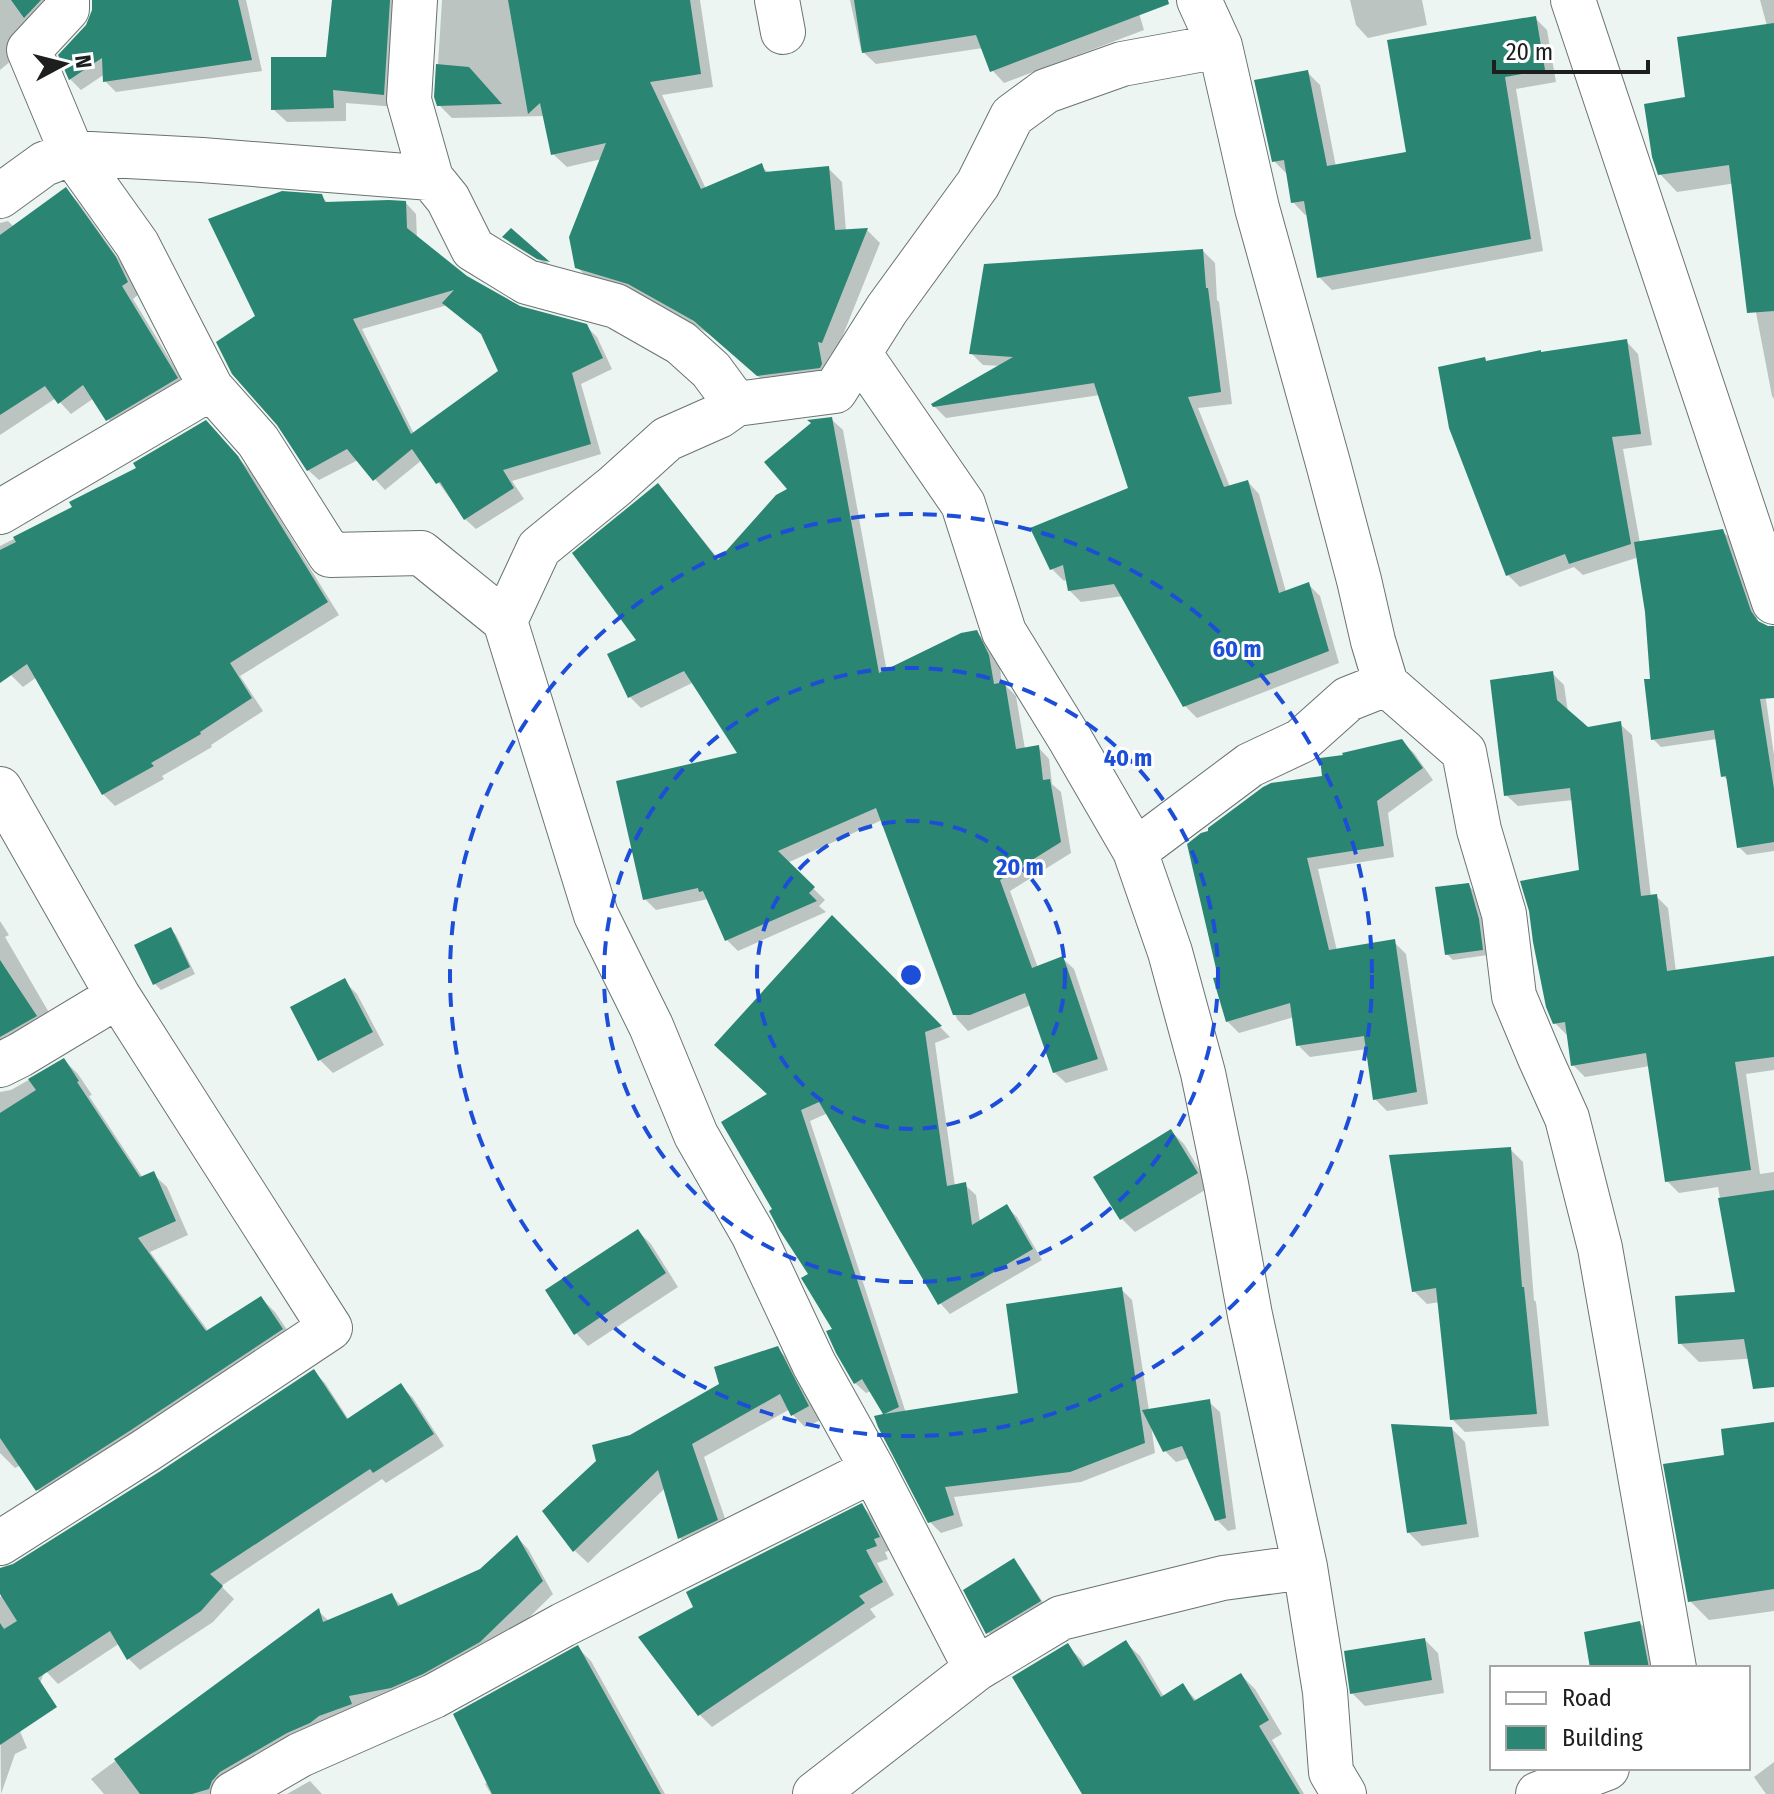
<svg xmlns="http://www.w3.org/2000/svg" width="1774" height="1794" font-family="'Fira Sans Condensed',sans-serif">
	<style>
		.shadow { fill: #0003; fill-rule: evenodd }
		.building { fill: #2a8572; fill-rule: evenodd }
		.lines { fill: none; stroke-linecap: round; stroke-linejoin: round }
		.minor-casing { stroke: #6b7371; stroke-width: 46 }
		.minor { stroke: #fff; stroke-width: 44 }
		.ring { fill: none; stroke: #1d4ed8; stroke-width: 4; stroke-dasharray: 14 10 }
		.centre { fill: #1d4ed8; stroke: #fff; stroke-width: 4 }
		.ring-label { font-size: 24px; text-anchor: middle; font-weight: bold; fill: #1d4ed8; stroke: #fff; stroke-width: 6; stroke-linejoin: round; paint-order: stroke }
	</style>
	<rect width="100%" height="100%" fill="#ecf5f2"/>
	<path class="shadow" d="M0,0H51L17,56L0,70Z
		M93,0H246L262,71L116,92L105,81V74L81,90L70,79L94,9Z
		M333,0H407L397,107L346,103V121L287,122L273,109L328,59Z
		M442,0H700L713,87L662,95L706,189L761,166L769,173L828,168L842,182L846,231L867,230L880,243L835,355H830L835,379L772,388L709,334L643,297L591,281L577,267L602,159L567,167L553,154L545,116L452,118L438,104L436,97Z
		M850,0H1143L1136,3L1144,30L1004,83L992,70L983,48L876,64L861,50Z
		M1350,0H1422L1427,25L1368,38L1356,25Z
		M1760,0H1774V154L1743,182L1677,192L1660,174L1688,99L1767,26Z
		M1535,18L1547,30L1556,82L1516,89L1543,251L1332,290L1319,277L1308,214L1305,215L1293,202L1287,174L1274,161L1307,72L1320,85L1336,167L1408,153Z
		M66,190L78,202L127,271L139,294L133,299L189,391L120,432L108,419L94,398L71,414L56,398L0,435V223L8,221L14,227Z
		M321,196L329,204L406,203L416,214L417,239L466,278L519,308L586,326L597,337L612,369L581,384L601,454L512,481L524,499L476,529L465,519L422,460L385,490L358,460L319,480L308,470L258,317ZM448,305L484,336L501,372L414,434L362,329Z
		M1774,227V399L1772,396L1740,229Z
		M511,230L551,266L545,264L510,243L505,237Z
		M1203,251L1215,263L1217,300L1219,302L1232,404L1198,408L1230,487L1248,482L1259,494L1286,592L1308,584L1320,596L1339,663L1197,718L1185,706L1123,596L1081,602L1069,590L1068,579L1064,581L1052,569L1130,489L1100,395L946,418L934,406L1001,366L983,365L971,353Z
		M1626,341L1638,354L1652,445L1623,449L1640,543L1722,531L1731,539L1758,620L1760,624L1774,628V678L1763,679L1774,755V851L1747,855L1739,847L1729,781L1723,776L1717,739L1661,747L1653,739L1652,680L1647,611L1639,557L1583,575L1574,567L1520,587L1508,575L1487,362Z
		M831,419L843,430L887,672L976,632L988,644L1000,668L1002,685L1004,684L1016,696L1025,749L1038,747L1049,759L1052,784L1061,792L1071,853L1010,891L1038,968L1062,958L1074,969L1108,1070L1066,1083L1054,1072L1031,1005L968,1031L957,1019L882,820L787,863L825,900L819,906L826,912L738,951L727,940L708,899L656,910L645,899L740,754L694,682L641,708L630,697L609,655L639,641L668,497L720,561L790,489Z
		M218,435L250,471L339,615L240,676L263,711L211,745L212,747L162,776L164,779L115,806L103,794L37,677L23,687L11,675L0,659V546Z
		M1552,673L1564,685L1568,712L1588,729L1620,724L1632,735L1651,897L1656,896L1668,908L1676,972L1774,958V1070L1746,1074L1760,1174L1774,1172V1357L1699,1362L1680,1343L1738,1294L1718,1187L1679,1193L1667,1181L1650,1066L1585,1077L1573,1065L1569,1035H1567L1555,1023L1581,872L1573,800L1518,806L1506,795Z
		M1401,741L1414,753L1433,780L1388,813L1394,857L1318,869L1337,951L1394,942L1406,954L1428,1104L1387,1111L1375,1099L1367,1049L1310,1057L1298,1045L1294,1017L1239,1033L1227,1021L1220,978L1324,777L1345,756Z
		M1468,885L1474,891L1485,927L1488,955L1453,960L1447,954Z
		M832,918L950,1037L935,1043L955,1186L965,1185L976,1195L980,1222L1007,1207L1017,1217L1042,1260L950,1314L940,1303L828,1113L810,1121L906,1413L1021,1395L1121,1289L1132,1300L1149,1411L1209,1402L1220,1412L1236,1529L1228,1531L1217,1520L1189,1458L1176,1462L1165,1451L1151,1425L1155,1453L1081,1482L954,1497L963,1526L941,1533L930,1522L886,1416L871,1391L866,1393L855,1383L811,1275L775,1210L769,1095Z
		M0,921L9,935L5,937L51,1016L0,1058Z
		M170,929L176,935L195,974L161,990L155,984L136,946Z
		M344,981L357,994L384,1045L333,1073L320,1060Z
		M64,1060L78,1074L92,1095L89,1096L143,1178L153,1174L167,1187L188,1235L150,1252L209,1332L261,1298L275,1312L296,1343L51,1503L37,1489L21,1465L15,1468L0,1453V1092L11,1090Z
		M1171,1131L1184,1144L1210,1187L1135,1232L1122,1219L1096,1178Z
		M1510,1149L1523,1162L1534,1300L1536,1302L1549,1426L1465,1432L1452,1419L1440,1302L1427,1304L1414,1291Z
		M638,1231L651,1244L678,1287L588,1346L576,1333Z
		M777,1348L791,1362L821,1420L805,1427L792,1414L790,1409L704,1457L730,1533L693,1551L680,1538L665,1488L588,1563L575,1551L545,1511L630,1437L722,1385Z
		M313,1371L325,1383L349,1420L401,1386L413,1398L444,1446L386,1483L382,1479L221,1586L234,1599L213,1622L140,1670L129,1659L120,1643L58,1684L45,1670L30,1711L0,1679V1597L14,1588V1566L160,1474Z
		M1774,1424V1611L1709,1620L1690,1601L1727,1457Z
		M1451,1428L1465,1442L1479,1537L1422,1546L1409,1533Z
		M862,1506L874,1518L891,1550L885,1552L888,1559L877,1563L894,1595L870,1609L876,1617L712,1727L700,1715L695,1608Z
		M517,1537L528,1549L553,1594L492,1654L223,1794H104L91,1779L318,1611L329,1621L391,1595L402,1606L482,1570Z
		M1014,1561L1020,1567L1046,1607L994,1638L988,1632Z
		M1640,1623L1653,1636L1659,1668H1592Z
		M1425,1640L1438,1653L1444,1693L1365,1706L1352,1693Z
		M1126,1643L1140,1656L1164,1697L1183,1686L1197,1701L1241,1675L1255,1689L1282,1734L1272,1740L1304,1794H1084L1067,1646L1081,1659L1086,1667Z
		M578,1648L591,1661L665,1794H491L485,1784L488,1782Z
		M0,1684L27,1748L15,1754L1,1794Z
		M1774,1762V1794H1766L1754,1777Z
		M310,1781L322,1794H287Z"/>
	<path class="building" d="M11,0H41L24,18Z
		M92,0H238L252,60L103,82L102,58L69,80L58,55L86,25L92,10Z
		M332,0H390L384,95L333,90L334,108L271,110V57H326Z
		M508,0H690L701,74L650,82L701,189L762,163L765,172L829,166L835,230L868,228L822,343L818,342L822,364L820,368L757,376L694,321L628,284L575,268L569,237L606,143L551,155L540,103L528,114Z
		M854,0H1168L1169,4L990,72L976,35L862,53Z
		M1536,16L1545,70L1505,77L1531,239L1317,278L1304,201L1291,203L1284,160L1272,162L1254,80L1308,70L1327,166L1406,152L1387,40Z
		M1774,23V311L1747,313L1729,165L1658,175L1652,157L1644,104L1685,97L1677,37Z
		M436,64L469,67L502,104L437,106L434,97Z
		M66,187L116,257L128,282L122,286L178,378L106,421L83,385L58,404L45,386L0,415V235Z
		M282,191L322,194L325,202L389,200L406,201L407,228L467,276L520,306L587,324L603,358L572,373L591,444L503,470L514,488L464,520L440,482L436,484L412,449L373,481L347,449L307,471L277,425L232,374L216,342L255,316L208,219ZM454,290L442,303L481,334L498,371L411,434L353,319Z
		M511,228L550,262L537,259L502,237Z
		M1203,249L1206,288H1208L1221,392L1188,397L1224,487L1248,480L1279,593L1309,582L1329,651L1183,707L1114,584L1068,591L1063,565L1050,570L1030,528L1128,488L1094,383L933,407L931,404L1013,357L969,354L984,264Z
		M1627,339L1641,434L1612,437L1631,544L1569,564L1565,554L1506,576L1449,428L1438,367L1485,357L1486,361L1541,350V352Z
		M832,417L879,673L961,633L977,630L989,655L994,684L1005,682L1016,749L1039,745L1043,780L1050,779L1061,842L1000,880L1032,968L1063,956L1098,1059L1053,1073L1025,993L970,1015H953L876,808L778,851L815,887L809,893L817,901L725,941L703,891L699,892L698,888L643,900L616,781L737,753L684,671L628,698L607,654L636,640L572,553L658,483L718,560L776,495L787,489L764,462L811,423L807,420Z
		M206,420L238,456L328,602L230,663L252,698L200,732L201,734L151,763L154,766L102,795L27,664L0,683V550L16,542L13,537L72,507L69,502L136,468L133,463Z
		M1723,529L1751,611L1758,621L1768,626H1774V698L1760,699L1774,789V842L1737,848L1726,776L1721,777L1714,730L1651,740L1644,679H1650L1645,612L1634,542Z
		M1553,671L1557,700L1588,727L1621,721L1641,896L1657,894L1667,971L1774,956V1057L1735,1062L1751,1170L1665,1182L1646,1053L1571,1066L1565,1022L1553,1024L1546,1007L1533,942L1529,911L1520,881L1579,870L1570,788L1504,796L1490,680Z
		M1402,739L1423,768L1377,801L1384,846L1307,858L1329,950L1395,939L1417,1092L1373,1100L1364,1036L1296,1046L1290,1003L1226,1022L1213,978L1218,977L1187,844L1201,833L1208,831V828L1263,787L1271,783L1322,776L1320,758L1343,755L1342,753Z
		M1469,883L1479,919L1483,950L1445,955L1435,887Z
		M832,915L942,1026L925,1032L947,1186L966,1182L972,1225L1007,1204L1033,1249L938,1305L819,1102L801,1110L899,1407L884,1414L1018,1393L1006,1304L1122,1287L1145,1443L1070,1472L945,1487L954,1515L928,1523L878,1427L874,1416L883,1414L862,1379L854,1384L836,1353L826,1331L832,1329L801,1278L808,1274L778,1228L769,1211L772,1209L721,1122L767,1094L714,1045Z
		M171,927L190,967L153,985L134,945Z
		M0,960L37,1016L0,1037Z
		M345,978L373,1032L318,1061L290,1007Z
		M64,1058L79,1081L77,1082L140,1177L154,1171L176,1221L138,1238L206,1331L261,1296L283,1329L131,1430L36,1491L0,1438V1113L36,1090L28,1079Z
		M1171,1129L1198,1173L1120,1220L1093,1177Z
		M1511,1147L1522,1287H1524L1537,1414L1450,1420L1436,1288L1412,1292L1389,1155Z
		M1774,1190V1387L1753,1389L1744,1339L1678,1344L1675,1296L1735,1292L1718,1198Z
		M638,1229L666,1273L574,1335L545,1290Z
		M778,1346L809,1406L791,1416L780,1394L692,1444L718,1520L678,1539L658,1470L573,1552L542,1511L596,1461L592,1445L630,1435L719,1384L714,1367Z
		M314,1369L347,1419L401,1383L434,1434L373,1473L370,1469L210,1574L223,1586L201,1611L127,1660L110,1631L38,1678L57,1707L0,1745V1623L4,1629L17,1621L0,1594V1568L13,1564L159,1472Z
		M1210,1399L1226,1518L1215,1521L1182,1446L1163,1452L1142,1410Z
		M1774,1422V1589L1688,1602L1663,1464L1724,1455L1721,1429Z
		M1391,1424L1452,1427L1467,1524L1407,1533Z
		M862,1503L880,1537L874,1539L877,1546L866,1550L883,1582L859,1596L865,1603L698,1716L638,1637L693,1607L686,1592Z
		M517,1535L543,1581L480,1642L423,1674L391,1688L349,1696L352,1704L319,1716L310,1723L287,1733L220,1772L212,1781L209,1789L192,1794H140L114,1759L319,1608L323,1622L392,1593L398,1606L480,1569Z
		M1014,1558L1041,1601L986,1634L963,1590Z
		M1640,1621L1649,1668H1590L1584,1632Z
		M1425,1638L1432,1680L1350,1694L1344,1651Z
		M1126,1640L1161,1697L1183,1683L1194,1701L1241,1673L1269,1720L1259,1726L1300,1794H1082L1012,1677L1068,1643L1083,1667Z
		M578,1645L661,1794H492L453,1714Z"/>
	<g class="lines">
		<g class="minor-casing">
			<path id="minor" d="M67,0V9L29,50L72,153L137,244L211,388L258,441L330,555L421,553L505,621L596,915L651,1026L696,1135L753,1234L814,1364L873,1470L976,1669
				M415,0L409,100L431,178L448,199L473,249L527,282L616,306L681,343L711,370L736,404
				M777,0L783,32
				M1199,0L1220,46L1257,208L1328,463L1359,580L1373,641L1386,684L1464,752L1479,830L1504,914L1514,996L1540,1058L1567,1118L1600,1248L1674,1668
				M1573,0L1774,602
				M0,196L44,164L72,153L202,160L431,178
				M859,353L963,504L1004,632L1070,739L1135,851L1170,952L1203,1073L1226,1184L1250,1315L1305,1567L1325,1692L1331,1772L1344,1794
				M0,512L211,388
				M505,621L539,548L615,486L667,439L719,416L736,404L835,391L887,309L978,184L1012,116L1046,91L1122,64L1220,46
				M0,789L118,996L330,1328L145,1451L0,1543
				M1135,851L1250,765L1301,741L1348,699L1386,684
				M0,1065L20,1055L118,996
				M233,1794L300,1755L434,1696L563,1625L873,1470
				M815,1794L976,1669L1061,1618L1223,1578L1305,1567
				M1538,1794L1607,1768"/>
		</g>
		<use href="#minor" class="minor"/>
	</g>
	<g class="ring">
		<circle cx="911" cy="975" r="154"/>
		<circle cx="911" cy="975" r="307"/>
		<circle cx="911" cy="975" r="461"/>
	</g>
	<circle cx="911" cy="975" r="12" class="centre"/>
	<g class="ring-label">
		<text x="1237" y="657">60 m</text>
		<text x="1128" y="766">40 m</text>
		<text x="1020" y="875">20 m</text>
	</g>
	<rect x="1490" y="1666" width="260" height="104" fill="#ffffff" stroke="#a4a5a5" stroke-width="2"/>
	<rect x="1506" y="1692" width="40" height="12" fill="#ffffff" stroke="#a4a5a5" stroke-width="2"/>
	<text x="1562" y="1706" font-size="24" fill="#1c1f1e">Road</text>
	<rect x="1506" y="1726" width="40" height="24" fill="#2a8572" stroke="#a4a5a5" stroke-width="2"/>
	<text x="1562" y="1746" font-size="24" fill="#1c1f1e">Building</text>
	<g transform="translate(64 64) rotate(83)" stroke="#ffffff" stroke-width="6" paint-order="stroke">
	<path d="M0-6L14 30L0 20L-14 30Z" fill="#1c1f1e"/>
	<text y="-12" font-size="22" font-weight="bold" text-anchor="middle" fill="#1c1f1e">N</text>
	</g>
	<path d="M1494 60v12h154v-12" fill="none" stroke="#1c1f1e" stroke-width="4"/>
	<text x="1506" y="60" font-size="24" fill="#1c1f1e" stroke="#ffffff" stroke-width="6" paint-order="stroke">20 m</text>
</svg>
